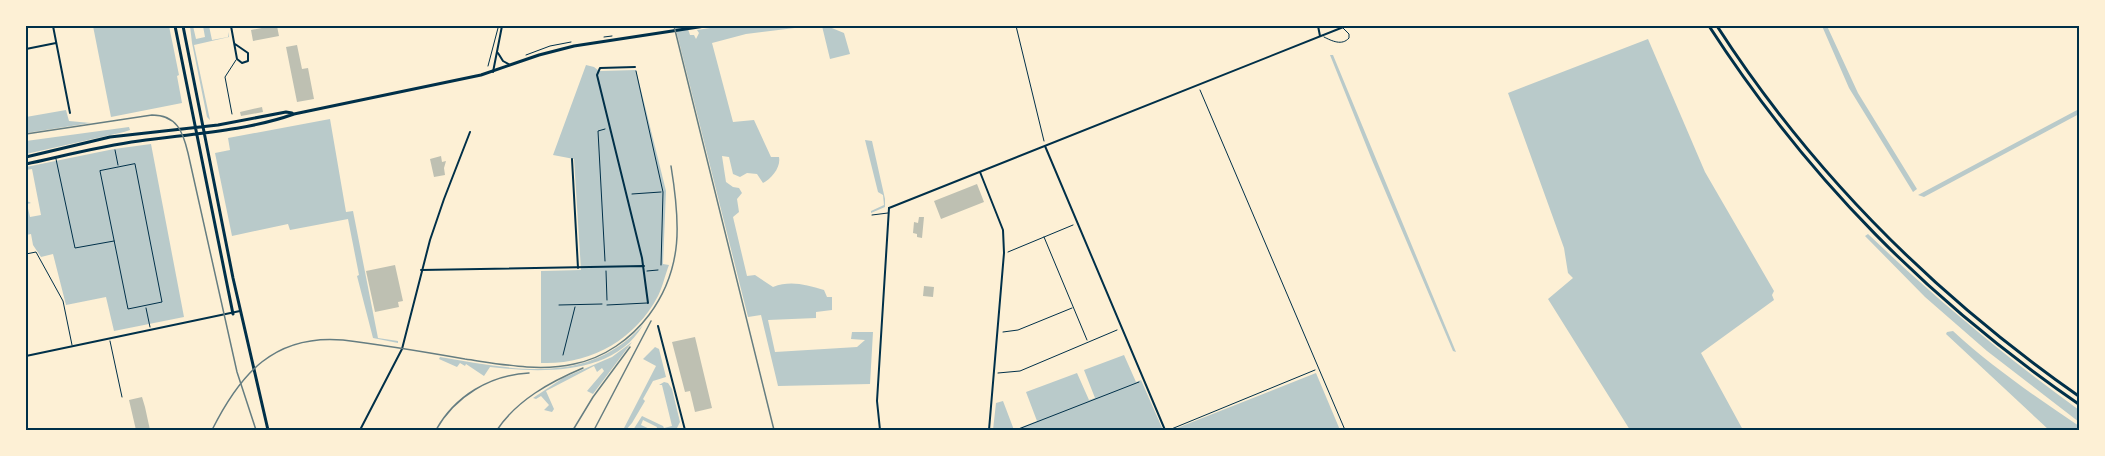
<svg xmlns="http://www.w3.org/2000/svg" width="2105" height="456" font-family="'PT Sans',sans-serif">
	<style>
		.green { fill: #b9caca }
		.building { fill: #bec0b2 }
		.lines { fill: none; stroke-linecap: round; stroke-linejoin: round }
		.path { stroke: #003049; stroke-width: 1 }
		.service { stroke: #003049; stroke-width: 1 }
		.minor { stroke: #003049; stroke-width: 2 }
		.tertiary { stroke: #003049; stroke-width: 2 }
		.secondary { stroke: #003049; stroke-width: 3 }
		.trunk { stroke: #003049; stroke-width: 3 }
		.tram { stroke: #657d81; stroke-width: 1.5 }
		.rail { stroke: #657d81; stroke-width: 1.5 }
		.neatline { fill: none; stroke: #003049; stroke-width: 2 }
	</style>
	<rect width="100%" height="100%" fill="#fdf0d5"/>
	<path class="green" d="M93,26H169L179,75L177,76L182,103L111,117Z
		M190,26H193L196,39L205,37L203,26H209L212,40L228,37V32L229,37L194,45L210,120L207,117L192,43Z
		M675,26H687L690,35H694L696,39L699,33L697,30L723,26H811L746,34L712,43L733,122L754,120L771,157H779C781,167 772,178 763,183L757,174L747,173L740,177L733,174L729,157L722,156L726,182L733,187L739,188L742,193L737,199L739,212L733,217L747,276L755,275L773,287C791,280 806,285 824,290L827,297H832V310L816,312V318L768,320L775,352L857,347L865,340L851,339L852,332H873L870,384L778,386L761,315L748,317Z
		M822,26H827L844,33L850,54L830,59Z
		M1822,26H1827L1858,93L1917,189L1913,192L1849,88Z
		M1648,39L1705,172L1774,291L1772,295L1774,300L1701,353L1743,430H1630L1548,299L1573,278L1568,273L1564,248L1508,93Z
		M1330,55H1333L1456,352L1453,351L1372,160Z
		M586,65L594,67L599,71L636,70L666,191L663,264L669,265C665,275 663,286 658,296C635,340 590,365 541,363V271L581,270L574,159L553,155Z
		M2079,109V114L1924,197L1918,195Z
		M66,110L69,121L91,123L26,133V117Z
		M330,119L346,212L353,211L378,338L398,341V343L373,338L357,276L359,275L348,219L290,230L288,224L232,236L215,153L230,150L228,138Z
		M129,127L130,130L124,132L26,154V141Z
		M865,140L872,141L885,199V207L871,213V211L884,205L883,195L878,192Z
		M151,144L184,317L114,331L106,297L66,305L53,254L41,257L33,245L31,234L26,235V196L27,201L31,203L27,204L30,217L41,215L32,169L26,170V167L114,149Z
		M1868,234C1935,298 2004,356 2079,410V422L1987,351L1925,297L1865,236Z
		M643,325C614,376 540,373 490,367L484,376L466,364L465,366L460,363L457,367L439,359L440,357C513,369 586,387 643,325Z
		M1953,331C1992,367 2036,397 2079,426V430H2049L1946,334L1947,332Z
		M632,342L593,394L587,391L604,371L602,368L597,372L594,366L546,391L554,409L552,412L544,410L549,405L541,396L536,399L533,398L563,378L612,357Z
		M655,347L659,349L666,377L653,381L643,399L645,401L632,423L626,430H623L656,366L643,359Z
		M1124,355L1136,382L1141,380L1163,430H1014L1037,421L1026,392L1077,373L1089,400L1095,398L1084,370Z
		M1316,373L1340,430H1172Z
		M664,382L668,383L672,389L680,422L676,430H656L657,427L643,420L641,425L652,430H633L642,416L663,426L664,428L672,426L662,385H659Z
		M1003,401L1014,430H993L996,403Z"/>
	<path class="building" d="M272,26H277L279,36L253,41L251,30Z
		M297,45L302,69L308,68L314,99L297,102L286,47Z
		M262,107L263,112L241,116L240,112Z
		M441,156L442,162L446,161L444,168L445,175L434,177L430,159Z
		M977,184L984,202L941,219L934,201Z
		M919,217H924L922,238L917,237V234L913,233L914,222L918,223Z
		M395,265L403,301L398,302L399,307L375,312L366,271Z
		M924,286L934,287L933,297L923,296Z
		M695,337L712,408L695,412L690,391L685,392L672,342Z
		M142,397L145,407L150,430H136L129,400Z"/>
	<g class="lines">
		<path class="path" d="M1016,26L1044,141
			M604,37L612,36
			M526,55L550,46L571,42
			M488,66L498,28
			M636,71L663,192L661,265
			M1200,90L1345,430
			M632,194L661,192
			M1044,237L1087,340
			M1008,252L1073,225
			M605,261L598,131L605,129
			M606,271L607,300
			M559,305L602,304
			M1003,332L1018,330L1072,308
			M563,355L575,307
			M998,373L1020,371L1117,330
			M1016,430L1139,382
			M1169,430L1315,370"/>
		<path class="service" d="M1324,37C1332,41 1342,46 1349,38V34L1343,28
			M232,114L225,77L236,60
			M115,150L118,165
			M56,159L75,248L114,241
			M135,164L162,302L128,309L100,171Z
			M872,215L888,213
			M26,254L36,252L63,301L72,345
			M647,271L658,270
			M607,305L647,303
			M146,308L150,327
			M110,341L122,397"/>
		<path class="minor" d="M53,26L70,113
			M231,26L237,59L242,63L248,61V53L235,44
			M1318,26L1320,36
			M26,49L56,43
			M635,67L600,68L597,75L642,258L648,303
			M1045,146L1165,430
			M572,159L578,268
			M980,172L1003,230L1004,253L989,430
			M889,208L1346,26
			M421,270L644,266
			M658,326L685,430
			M26,356L240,311"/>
		<path class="tertiary" d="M498,53L503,61L510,65
			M493,72L502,26
			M360,430L402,349L430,240L444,199L470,132
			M880,430L877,401L889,208"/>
		<path class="secondary" d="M175,26L233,314
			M183,26L233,278L268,430
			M26,157L110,137L218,125L286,112L292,113
			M26,164C63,156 101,146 139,141C189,134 247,131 294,114L481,75L539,55L574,46L705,26"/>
		<path class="trunk" d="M1709,26C1808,179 1929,301 2080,405
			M1717,26C1813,175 1934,295 2080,397"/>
		<path class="tram" d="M26,134L152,115C177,115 183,132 188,153L237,372L256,430"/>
		<path class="rail" d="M674,26L774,430
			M212,430C240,374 274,334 343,340C384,345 425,352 465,359C500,364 539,372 574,364C604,358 631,339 649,315C684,268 680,221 671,166
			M436,430C455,396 490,375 529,373
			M497,430C517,400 550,382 583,368
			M573,430L593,397L630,347
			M594,430L651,321"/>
	</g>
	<rect width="2105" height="456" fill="none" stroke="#fdf0d5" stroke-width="54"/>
	<rect x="27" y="27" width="2051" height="402" class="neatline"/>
</svg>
